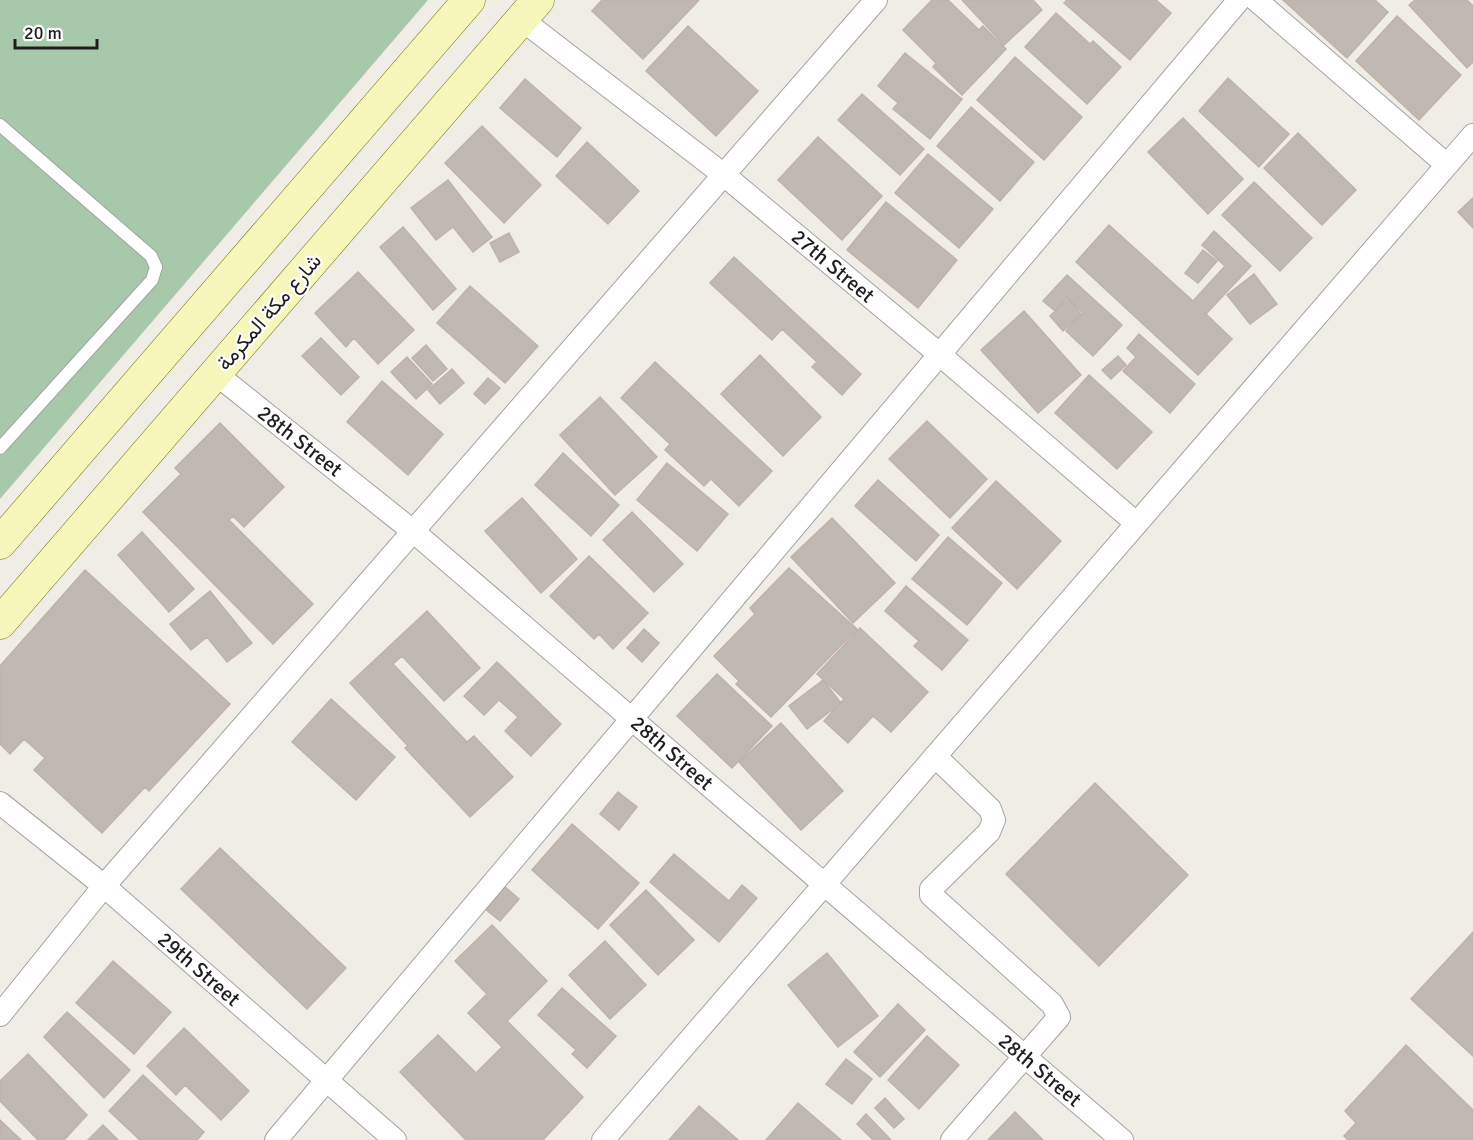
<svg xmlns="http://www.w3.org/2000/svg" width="1473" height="1140" font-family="Signika,Vazirmatn,sans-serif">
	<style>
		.cemetery { fill: #a8c8ab }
		.building { fill: #c0b8b2; stroke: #c1b2a9; stroke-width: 1.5 }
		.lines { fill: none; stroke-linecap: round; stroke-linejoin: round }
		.lane-casing { stroke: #a3a3a3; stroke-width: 14 }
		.street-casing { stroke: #a3a3a3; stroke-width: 24 }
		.secondary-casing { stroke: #6d7409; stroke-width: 33 }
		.lane { stroke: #fff; stroke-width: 12 }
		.street { stroke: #fff; stroke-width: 22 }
		.secondary { stroke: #f7f7bc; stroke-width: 32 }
		.labels { text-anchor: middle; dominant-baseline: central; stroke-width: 4.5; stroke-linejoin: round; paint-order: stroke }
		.street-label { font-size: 21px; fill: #1f1f1f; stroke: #fff }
	</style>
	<rect width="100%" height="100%" fill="#f0ece6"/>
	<path class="cemetery" d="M0,0H428L0,499Z"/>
	<path class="building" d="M602,0H699L643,59L592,11Z
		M932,0H948L979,30L983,26L1006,49L962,95L933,67L936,63L903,30Z
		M962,0H1033L1042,10L1004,45Z
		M1067,0H1156L1171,13L1130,60L1064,3Z
		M1283,0H1375L1388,12L1347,58Z
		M1415,0H1467L1473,6V62L1467,68L1409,5Z
		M1056,13L1090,44L1093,41L1121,67L1087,104L1025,47Z
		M1397,16L1461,75L1419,120L1356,61Z
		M688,26L758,91L716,136L646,71Z
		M905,53L962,99L930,139L893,109L898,103L878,86Z
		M1015,57L1082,117L1044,160L977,100Z
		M1228,78L1289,134L1259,167L1199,111Z
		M525,79L581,128L557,157L500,108Z
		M862,94L924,149L900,175L838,120Z
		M971,107L1034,162L1000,201L937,146Z
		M1183,118L1243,179L1208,214L1148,152Z
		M482,126L541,185L504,223L445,163Z
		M1298,133L1356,190L1322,225L1264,168Z
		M818,137L882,196L842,240L778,180Z
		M587,142L639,191L608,224L556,176Z
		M928,154L993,209L959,248L895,193Z
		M448,180L492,237L473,252L453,227L436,240L411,208Z
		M1254,182L1312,238L1280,271L1222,215Z
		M1473,198V228L1458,212Z
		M886,202L957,260L918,308L847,250Z
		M1109,225L1193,301L1225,266L1202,245L1214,231L1251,266L1206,314L1232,339L1198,375L1076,262Z
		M403,227L456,289L433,310L380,247Z
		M509,233L519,252L500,262L490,243Z
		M1203,250L1217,261L1198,283L1185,273Z
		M734,257L861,374L842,395L812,367L817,362L782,329L772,340L710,283Z
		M358,272L414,330L378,364L354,338L346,347L315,313Z
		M1254,274L1277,304L1250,324L1227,295Z
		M1067,275L1122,325L1093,356L1066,331L1083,313L1067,297L1055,311L1043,301Z
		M470,286L538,346L505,383L437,323Z
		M1068,299L1081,314L1063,331L1050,316Z
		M1024,311L1081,375L1038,413L981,350Z
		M1139,334L1195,384L1170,413L1123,371L1136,357L1127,348Z
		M321,338L359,377L341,395L302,356Z
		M426,345L447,369L433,381L412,358Z
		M760,355L821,417L783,456L721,394Z
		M1118,356L1126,365L1111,379L1102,370Z
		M407,357L432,384L416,399L391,372Z
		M655,362L772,471L739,506L711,479L704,486L665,450L670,444L621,398Z
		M452,369L464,383L440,404L428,390Z
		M1089,375L1152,432L1117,469L1055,413Z
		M488,378L500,388L485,404L474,394Z
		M382,381L443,434L408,475L347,422Z
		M600,397L657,457L615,495L560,435Z
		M927,421L987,479L950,518L889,459Z
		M220,423L284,487L244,527L233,516L229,520L313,604L273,644L143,512L181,474L175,468Z
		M563,453L619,505L591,536L535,485Z
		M667,463L728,514L697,551L637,500Z
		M878,480L939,535L916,561L855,506Z
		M996,481L1061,541L1017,589L952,528Z
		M522,498L577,559L541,593L485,531Z
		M632,512L683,564L654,592L603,540Z
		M832,518L895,583L853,623L791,557Z
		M142,532L194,589L169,612L118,555Z
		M948,537L1002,583L967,625L912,579Z
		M589,556L648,613L613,649L599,634L594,639L550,596Z
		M789,568L857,629L771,717L736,684L739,681L714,656L755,614L750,608Z
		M85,570L230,704L149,791L145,787L102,833L34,770L45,758L24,739L10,754L0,744V666Z
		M906,586L968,640L942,670L914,646L919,641L885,611Z
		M210,591L252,643L227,662L207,637L191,650L170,624Z
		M427,611L480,668L444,701L402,656L393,664L467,742L474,736L513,777L470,817L405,748L408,746L350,683Z
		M860,628L928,692L891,732L873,716L848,743L824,721L844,699L817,674Z
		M644,629L659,643L642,662L627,648Z
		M497,662L561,724L531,756L505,731L518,717L499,700L484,715L464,696Z
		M717,674L772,726L732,768L677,716Z
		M823,680L841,703L807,729L789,706Z
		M331,699L395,757L356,800L292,742Z
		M781,723L843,791L801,830L739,762Z
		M1095,783L1188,875L1099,966L1006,874Z
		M618,792L637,807L619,830L600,814Z
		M572,824L639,883L598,929L532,870Z
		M220,848L346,968L307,1009L181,889Z
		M674,854L729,901L742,885L757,898L719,942L650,882Z
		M504,886L519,899L500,921L485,909Z
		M646,890L694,940L658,975L610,925Z
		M492,925L547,981L507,1021L583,1097L543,1140H466L400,1072L438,1035L476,1073L502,1047L468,1013L487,994L455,961Z
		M1473,932V1056L1411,999Z
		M605,941L646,985L610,1019L569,975Z
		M827,953L878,1016L838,1047L788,985Z
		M113,961L171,1012L134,1054L76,1003Z
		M562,988L616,1036L587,1068L572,1054L576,1050L538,1015Z
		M898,1004L925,1030L880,1077L854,1052Z
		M67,1012L130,1070L104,1098L44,1037Z
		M184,1028L249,1091L221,1120L185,1085L176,1095L147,1066Z
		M927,1036L959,1065L919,1109L888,1080Z
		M1406,1045L1473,1110V1140H1348L1344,1136L1356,1123L1345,1111Z
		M28,1054L87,1115L64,1140H38L0,1101V1081Z
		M846,1059L872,1079L852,1104L826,1084Z
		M143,1075L204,1132L197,1140H140L109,1111Z
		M885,1098L904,1119L894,1128L875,1108Z
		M798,1103L841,1140H766Z
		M699,1106L738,1140H669Z
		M1015,1112L1043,1140H988Z
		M866,1114L891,1140H873L857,1124Z
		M0,1120L21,1140H0Z
		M103,1125L118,1140H88Z"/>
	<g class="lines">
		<g class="lane-casing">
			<path id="lane" d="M0,125L151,256L156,267L152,280L0,448"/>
		</g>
		<g class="street-casing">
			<path id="street" d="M1256,0L1447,165
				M521,19L724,175L939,354L1136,523
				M216,374L414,532L1122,1140
				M935,756L990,809L994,820L989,832L931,889V895L1052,1004L1059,1017L952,1140
				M0,803L104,886L395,1140
				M0,1015L104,886L876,0
				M276,1140L1239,0
				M603,1140L1473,135"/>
		</g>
		<g class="secondary-casing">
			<path id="secondary" d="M0,543L469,0
				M0,623L538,0"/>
		</g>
		<use href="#lane" class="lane"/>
		<use href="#street" class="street"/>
		<use href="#secondary" class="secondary"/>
	</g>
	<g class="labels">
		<g class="street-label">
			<text transform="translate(833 266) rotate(40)">27th Street</text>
			<text transform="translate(269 312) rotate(-49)">شارع مكة المكرمة</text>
			<text transform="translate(300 441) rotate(38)">28th Street</text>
			<text transform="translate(672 753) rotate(41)">28th Street</text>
			<text transform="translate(199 969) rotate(41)">29th Street</text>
			<text transform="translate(1040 1070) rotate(40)">28th Street</text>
		</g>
	</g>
	<path d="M15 39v9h82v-9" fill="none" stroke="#1f1f1f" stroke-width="3"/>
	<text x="24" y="39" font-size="18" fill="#1f1f1f" stroke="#ffffff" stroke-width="4.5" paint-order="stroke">20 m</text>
</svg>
